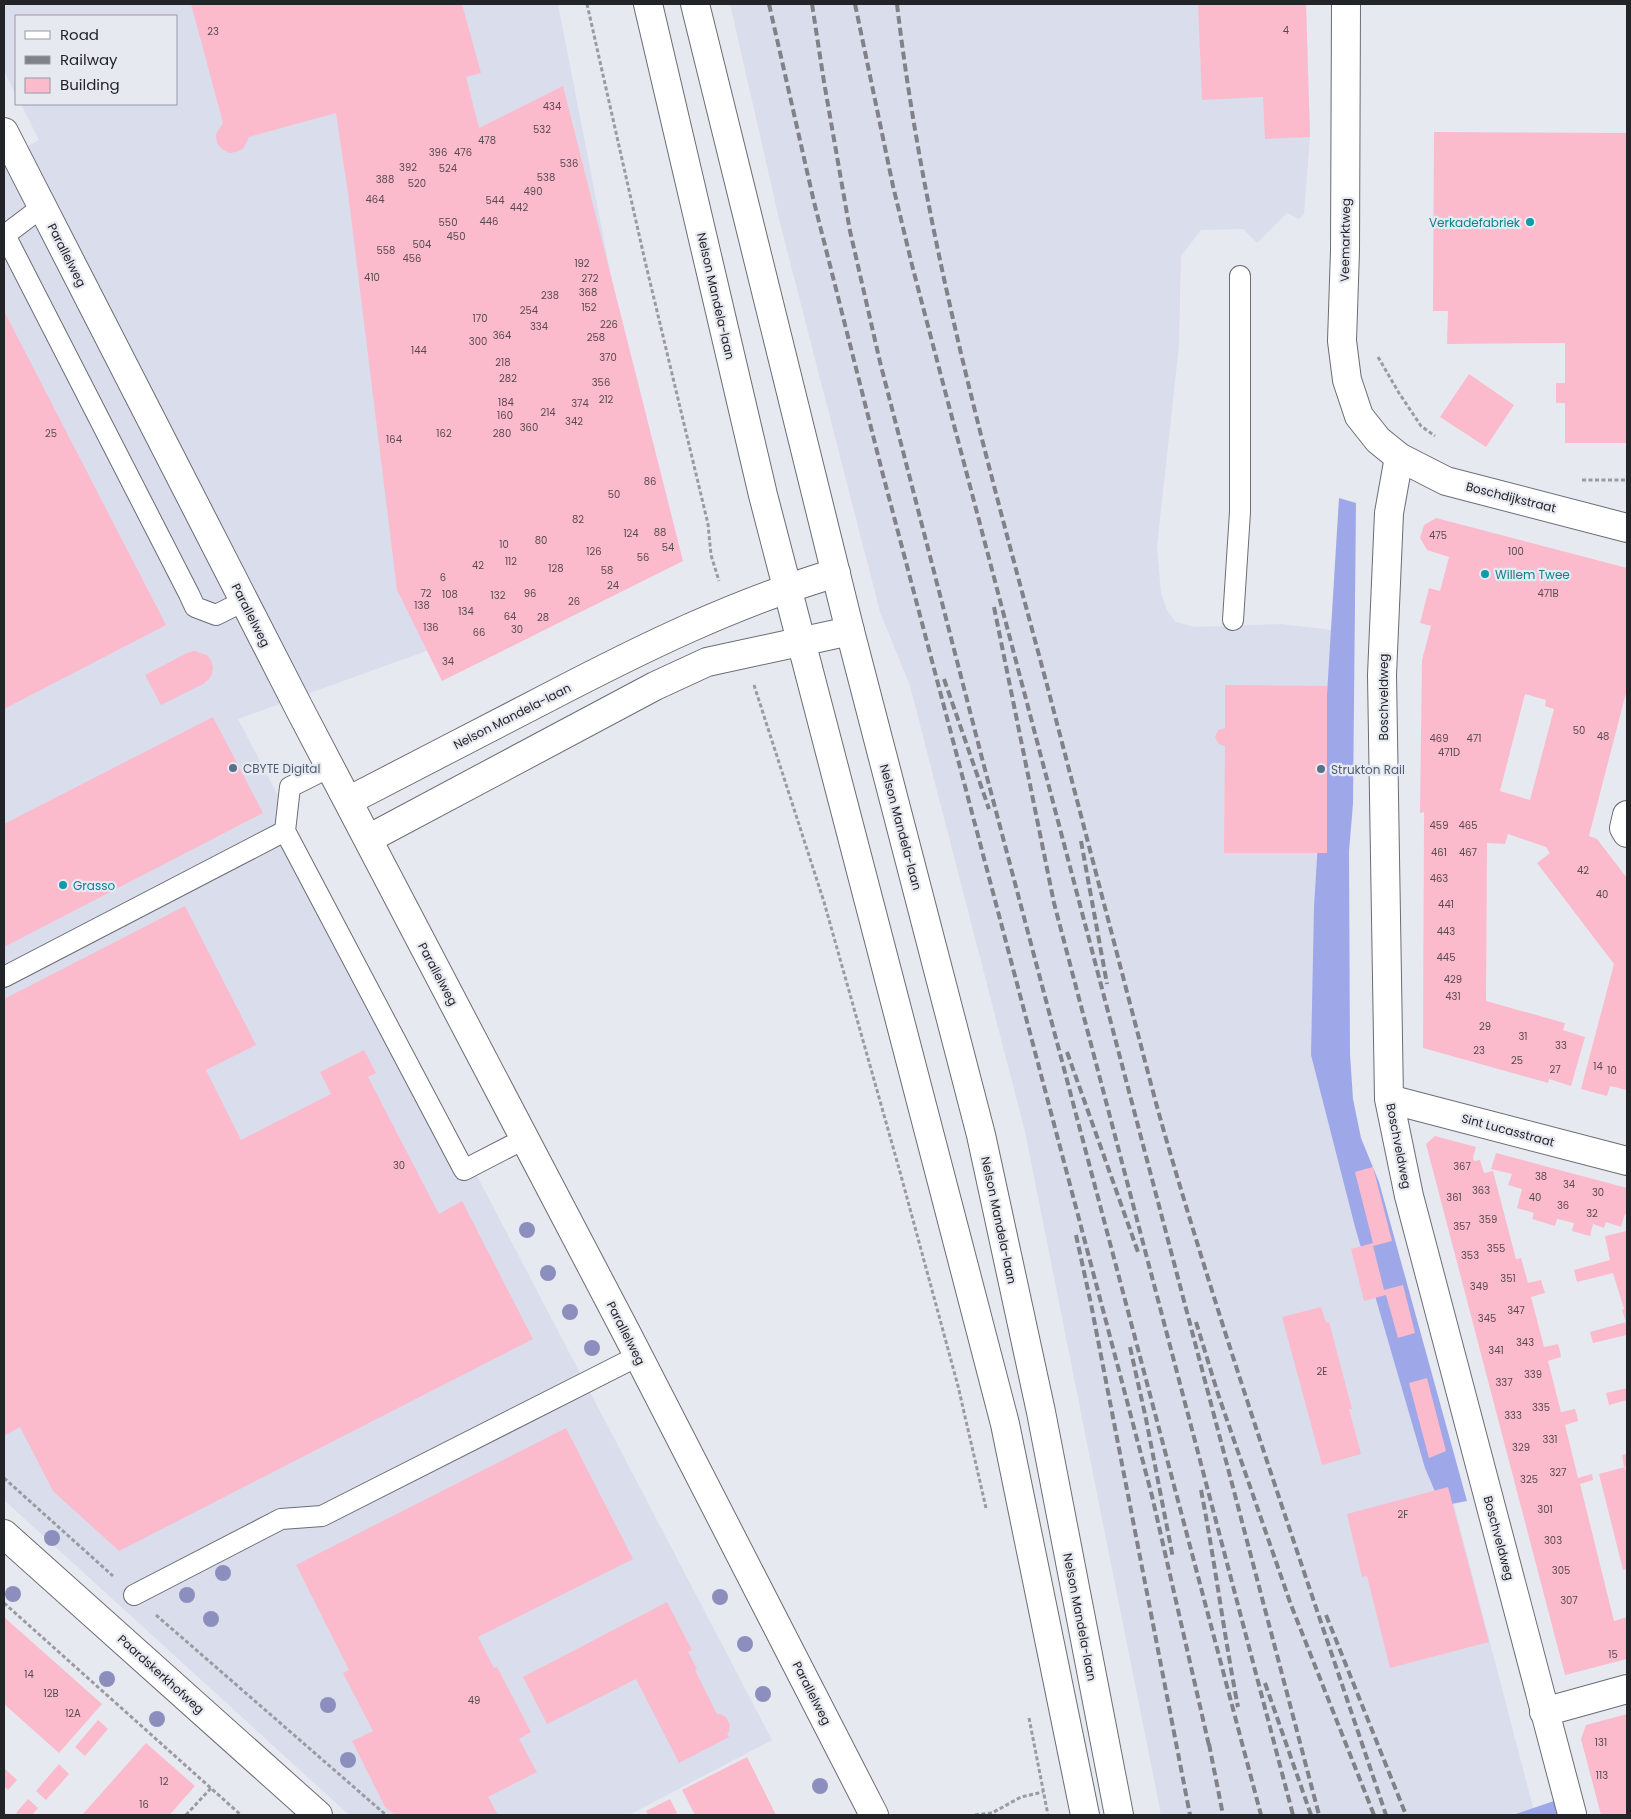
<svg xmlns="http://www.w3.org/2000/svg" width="1631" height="1819" font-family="Poppins,sans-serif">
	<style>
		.built { fill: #daddec }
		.forest { fill: #9ea8e9 }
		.building { fill: #fbbbcd; fill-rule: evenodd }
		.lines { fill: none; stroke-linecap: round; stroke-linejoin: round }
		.lane-casing { stroke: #6b6c74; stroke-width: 22 }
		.street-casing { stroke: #6b6c74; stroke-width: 30 }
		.secondary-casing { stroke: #6b6c74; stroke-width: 30 }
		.path { stroke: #9a9ba1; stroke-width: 3; stroke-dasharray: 4 2.5; stroke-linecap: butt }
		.lane { stroke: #fff; stroke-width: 20 }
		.street { stroke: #fff; stroke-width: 28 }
		.secondary { stroke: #fff; stroke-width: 28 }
		.rail { stroke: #818287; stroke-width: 4; stroke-dasharray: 8 4; stroke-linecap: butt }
		.tree { fill: #8c8fbe }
		.culture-dot { fill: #0f9aa8; stroke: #e7e9f1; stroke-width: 2 }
		.service-dot { fill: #5c6f8a; stroke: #e7e9f1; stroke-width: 2 }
		.labels { text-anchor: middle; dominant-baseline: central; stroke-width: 4.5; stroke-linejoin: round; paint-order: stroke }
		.number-label { font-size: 10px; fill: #594a50 }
		.culture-label { font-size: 12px; fill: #0d838f; stroke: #e7e9f1; text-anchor: start }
		.street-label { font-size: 12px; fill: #232427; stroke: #e7e9f1 }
		.service-label { font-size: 12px; fill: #4e5e75; stroke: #e7e9f1; text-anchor: start }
	</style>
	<rect width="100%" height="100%" fill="#e7e9f1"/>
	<path class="built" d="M4,4H558L667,564L238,719L772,1740L629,1815H349L4,1500V159L39,140L21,104H176V16H16V95L4,71Z
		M730,4H1306L1310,137L1304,214L1299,219L1287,213L1257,243L1243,229L1201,230L1181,256L1179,346L1157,546L1161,593L1167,610L1176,622L1195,627L1282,624L1348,632L1341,1036L1364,1160L1535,1815H1161L1025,1132L910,686L880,612L779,219Z"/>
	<path class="forest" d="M1339,498L1356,503L1353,804L1349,851L1350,1054L1353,1099L1361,1138L1379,1182L1467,1501L1441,1506L1425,1468L1355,1227L1311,1055L1314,907Z
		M1554,1801L1557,1815H1513Z"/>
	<path class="building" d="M191,4H462L481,73L466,77L479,128L563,86L683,561L442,681L397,590L348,193L336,113L249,137L243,149L236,152L229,153L222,149L217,143L216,134L223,123Z
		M1198,4H1306L1310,137L1265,139L1263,97L1202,100Z
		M1434,132L1627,133V443H1565V403H1556V383H1565V343L1447,344L1448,311H1433Z
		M4,311L166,625L4,709Z
		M1469,374L1514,405L1486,447L1440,417Z
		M1436,518L1627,568V689L1589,836L1597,839L1627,878V1090L1610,1086L1607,1096L1581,1089L1614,964L1537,863L1550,853L1546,847L1508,834L1505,844L1487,843L1486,1001L1565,1023L1563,1030L1585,1037L1571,1086L1549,1079L1548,1083L1423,1048L1424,812L1420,813L1422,660L1431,626L1420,623L1429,588L1440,591L1449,557L1427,550L1420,538L1424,525ZM1525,694L1546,700L1545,706L1554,709L1530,800L1500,791Z
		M194,651L207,655L211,660L213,667L212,674L209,679L203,684L161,705L145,675L187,653Z
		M1225,685L1327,686V853H1224L1225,746L1219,744L1215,737L1218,730L1225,728Z
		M213,717L263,813L4,947V824Z
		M185,906L256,1045L206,1070L241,1140L331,1094L320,1072L364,1050L376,1073L368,1077L439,1214L462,1201L533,1339L119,1551L53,1491L20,1427L4,1436V999Z
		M1435,1136L1476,1147L1473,1157L1474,1161L1480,1160L1484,1173L1493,1171L1516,1259L1521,1258L1528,1283L1541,1280L1545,1293L1531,1297L1544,1347L1558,1344L1560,1351L1561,1357L1548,1361L1561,1412L1575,1409L1577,1415L1578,1421L1565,1425L1578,1478L1592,1474L1593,1480L1580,1484L1614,1621L1627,1617V1659L1565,1675L1426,1144Z
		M1496,1153L1627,1188V1215L1625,1214L1621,1227L1606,1222L1604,1228L1593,1224L1590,1236L1572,1231L1574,1223L1557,1219L1555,1226L1532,1219L1534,1213L1517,1208L1522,1189L1508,1185L1512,1174L1491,1169Z
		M1373,1167L1392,1241L1373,1246L1384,1290L1403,1285L1415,1333L1398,1338L1386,1295L1364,1301L1351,1249L1373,1243L1355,1172Z
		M1627,1231V1335L1593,1343L1590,1332L1626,1322L1622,1310L1624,1309L1613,1273L1577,1282L1574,1270L1610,1260L1605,1236Z
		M1321,1307L1326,1323L1329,1322L1352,1409H1349L1361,1454L1322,1465L1282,1317Z
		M1427,1378L1446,1451L1429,1458L1409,1383Z
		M1627,1388V1400L1609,1405L1606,1393Z
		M566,1428L633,1559L478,1637L494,1668L497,1667L531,1732L519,1739L537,1772L488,1797L498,1815H395L385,1807L352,1741L373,1731L343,1673L349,1670L296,1565Z
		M1627,1454V1466L1624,1467L1622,1455Z
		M1625,1467L1627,1477V1569L1623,1570L1599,1474Z
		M1448,1487L1489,1642L1390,1668L1367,1576L1362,1577L1347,1514Z
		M667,1602L692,1650L688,1652L697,1669L695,1670L717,1714H720L726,1717L730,1725L729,1732L727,1733L729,1737L679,1763L636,1679L547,1724L523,1677Z
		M4,1617L102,1704L59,1753L4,1704Z
		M1627,1714V1815H1601L1581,1739L1586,1725Z
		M98,1720L108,1729L85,1756L75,1747Z
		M146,1743L195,1786L173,1811L169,1815H82Z
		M747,1757L776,1815H695L682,1790Z
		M59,1764L69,1774L46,1800L36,1791Z
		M4,1768L17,1780L8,1790L4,1786Z
		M28,1799L38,1808L32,1815H19L16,1813Z
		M670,1799L677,1813L672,1815H648L646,1811Z"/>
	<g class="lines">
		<g class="lane-casing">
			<path id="lane" d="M42,207L5,235L189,594L195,607L216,615L244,601
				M1233,620L1240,512V276
				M330,767L290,787L285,831L464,1170L524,1139
				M4,977L285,831
				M134,1595L281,1519L322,1516L638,1356"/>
		</g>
		<g class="street-casing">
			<path id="street" d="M4,132L299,708L627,1334L874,1815
				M1399,457L1389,513L1382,675L1389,1099L1409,1196L1572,1814
				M348,801C414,767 481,732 547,698C641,649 734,603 836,573
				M1627,815L1624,828L1627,833
				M368,839L655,686L707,662L850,631
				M1389,1099L1627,1161
				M4,1534L318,1815
				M1544,1712L1627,1689"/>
		</g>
		<g class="secondary-casing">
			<path id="secondary" d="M648,4L763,495L1005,1424L1085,1815
				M695,4L850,631L981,1135L1041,1412L1119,1815
				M1346,4L1345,251L1342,341L1347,380L1359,416L1378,440L1399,457L1446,481L1627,528"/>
		</g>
		<path class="path" d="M587,4L645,261L708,524L711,555L719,581
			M1378,357L1399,393L1421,426L1435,436
			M1582,480H1627
			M754,685L824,902L900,1172L958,1386L986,1508
			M4,1478L113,1576
			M4,1603L241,1815
			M156,1615L386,1815
			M1029,1718L1048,1815
			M186,1815L211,1788
			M975,1815L992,1813L1021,1797L1043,1792"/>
		<use href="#lane" class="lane"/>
		<use href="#street" class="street"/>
		<use href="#secondary" class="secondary"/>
		<path class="rail" d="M769,4L814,202L883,475L1152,1496L1210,1750
			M812,4L824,82L850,231L880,362L983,762L1261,1815
			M855,4L893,186L913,269L1319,1815
			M897,4C924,236 987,461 1047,685C1074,789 1101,892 1128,996C1141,1045 1153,1094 1167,1142C1233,1369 1311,1591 1386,1815
			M994,607L1054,903L1293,1815
			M944,679L989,809
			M1081,841L1107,984
			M1067,1052L1138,1252
			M1076,1235L1091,1304L1190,1815
			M1196,1322L1218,1394L1291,1605L1374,1815
			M1130,1347L1146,1419L1173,1558
			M1201,1490C1215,1562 1224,1635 1238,1707
			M1326,1615L1406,1815
			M1265,1683L1311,1815
			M1209,1744L1223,1815"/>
	</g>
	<g class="tree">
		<circle cx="527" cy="1230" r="8"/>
		<circle cx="548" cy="1273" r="8"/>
		<circle cx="570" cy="1312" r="8"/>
		<circle cx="592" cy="1348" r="8"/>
		<circle cx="52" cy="1538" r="8"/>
		<circle cx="223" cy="1573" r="8"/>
		<circle cx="13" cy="1594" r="8"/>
		<circle cx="187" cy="1595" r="8"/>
		<circle cx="720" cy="1597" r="8"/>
		<circle cx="211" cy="1619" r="8"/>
		<circle cx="745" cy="1644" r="8"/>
		<circle cx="107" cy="1679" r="8"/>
		<circle cx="763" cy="1694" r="8"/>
		<circle cx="328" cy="1705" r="8"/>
		<circle cx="157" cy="1719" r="8"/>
		<circle cx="348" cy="1760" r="8"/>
		<circle cx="820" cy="1786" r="8"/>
	</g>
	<g class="culture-dot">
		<circle cx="1530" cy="222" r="5"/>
		<circle cx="1485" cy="574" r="5"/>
		<circle cx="63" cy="885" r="5"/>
	</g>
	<g class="service-dot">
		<circle cx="233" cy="768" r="5"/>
		<circle cx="1321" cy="769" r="5"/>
	</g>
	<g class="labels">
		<g class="number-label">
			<text x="1286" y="30">4</text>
			<text x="213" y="31">23</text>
			<text x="552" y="106">434</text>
			<text x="542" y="129">532</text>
			<text x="487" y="140">478</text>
			<text x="438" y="152">396</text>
			<text x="463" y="152">476</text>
			<text x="569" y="163">536</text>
			<text x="408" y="167">392</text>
			<text x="448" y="168">524</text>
			<text x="546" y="177">538</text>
			<text x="385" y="179">388</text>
			<text x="417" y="183">520</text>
			<text x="533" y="191">490</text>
			<text x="375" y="199">464</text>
			<text x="495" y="200">544</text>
			<text x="519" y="207">442</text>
			<text x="489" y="221">446</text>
			<text x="448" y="222">550</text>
			<text x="456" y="236">450</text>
			<text x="422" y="244">504</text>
			<text x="386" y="250">558</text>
			<text x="412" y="258">456</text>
			<text x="582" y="263">192</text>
			<text x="372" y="277">410</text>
			<text x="590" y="278">272</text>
			<text x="588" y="292">368</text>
			<text x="550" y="295">238</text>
			<text x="589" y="307">152</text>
			<text x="529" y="310">254</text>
			<text x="480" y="318">170</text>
			<text x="609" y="324">226</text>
			<text x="539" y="326">334</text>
			<text x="502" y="335">364</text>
			<text x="596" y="337">258</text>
			<text x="478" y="341">300</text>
			<text x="419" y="350">144</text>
			<text x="608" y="357">370</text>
			<text x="503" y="362">218</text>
			<text x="508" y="378">282</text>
			<text x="601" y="382">356</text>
			<text x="606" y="399">212</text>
			<text x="506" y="402">184</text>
			<text x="580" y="403">374</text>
			<text x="548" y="412">214</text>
			<text x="505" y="415">160</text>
			<text x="574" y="421">342</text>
			<text x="529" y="427">360</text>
			<text x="51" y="433">25</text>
			<text x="444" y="433">162</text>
			<text x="502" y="433">280</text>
			<text x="394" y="439">164</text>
			<text x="650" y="481">86</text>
			<text x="614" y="494">50</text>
			<text x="578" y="519">82</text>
			<text x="660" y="532">88</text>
			<text x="631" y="533">124</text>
			<text x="1438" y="535">475</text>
			<text x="541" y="540">80</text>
			<text x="504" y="544">10</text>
			<text x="668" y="547">54</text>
			<text x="594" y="551">126</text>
			<text x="1516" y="551">100</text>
			<text x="643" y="557">56</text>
			<text x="511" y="561">112</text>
			<text x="478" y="565">42</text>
			<text x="556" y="568">128</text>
			<text x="607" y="570">58</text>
			<text x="443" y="577">6</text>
			<text x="613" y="585">24</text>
			<text x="426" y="593">72</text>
			<text x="530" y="593">96</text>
			<text x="1548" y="593">471B</text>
			<text x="450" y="594">108</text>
			<text x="498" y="595">132</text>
			<text x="574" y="601">26</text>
			<text x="422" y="605">138</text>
			<text x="466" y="611">134</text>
			<text x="510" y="616">64</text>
			<text x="543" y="617">28</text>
			<text x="431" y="627">136</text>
			<text x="517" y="629">30</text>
			<text x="479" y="632">66</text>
			<text x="448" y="661">34</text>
			<text x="1579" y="730">50</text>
			<text x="1603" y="736">48</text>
			<text x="1439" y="738">469</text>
			<text x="1474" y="738">471</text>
			<text x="1449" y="752">471D</text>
			<text x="1439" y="825">459</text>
			<text x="1468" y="825">465</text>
			<text x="1439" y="852">461</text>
			<text x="1468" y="852">467</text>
			<text x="1583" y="870">42</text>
			<text x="1439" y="878">463</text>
			<text x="1602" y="894">40</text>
			<text x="1446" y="904">441</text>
			<text x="1446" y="931">443</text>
			<text x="1446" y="957">445</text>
			<text x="1453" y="979">429</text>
			<text x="1453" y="996">431</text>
			<text x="1485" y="1026">29</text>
			<text x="1523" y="1036">31</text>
			<text x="1561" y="1045">33</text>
			<text x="1479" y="1050">23</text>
			<text x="1517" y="1060">25</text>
			<text x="1598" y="1066">14</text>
			<text x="1555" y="1069">27</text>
			<text x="1612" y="1070">10</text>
			<text x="399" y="1165">30</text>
			<text x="1462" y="1166">367</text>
			<text x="1541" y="1176">38</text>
			<text x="1569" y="1184">34</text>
			<text x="1481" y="1190">363</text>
			<text x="1598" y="1192">30</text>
			<text x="1454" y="1197">361</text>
			<text x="1535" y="1197">40</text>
			<text x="1563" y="1205">36</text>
			<text x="1592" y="1213">32</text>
			<text x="1488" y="1219">359</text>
			<text x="1462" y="1226">357</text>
			<text x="1496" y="1248">355</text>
			<text x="1470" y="1255">353</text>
			<text x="1508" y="1278">351</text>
			<text x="1479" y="1286">349</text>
			<text x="1516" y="1310">347</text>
			<text x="1487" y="1318">345</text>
			<text x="1525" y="1342">343</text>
			<text x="1496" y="1350">341</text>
			<text x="1322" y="1371">2E</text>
			<text x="1533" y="1374">339</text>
			<text x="1504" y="1382">337</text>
			<text x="1541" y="1407">335</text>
			<text x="1513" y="1415">333</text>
			<text x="1550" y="1439">331</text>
			<text x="1521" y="1447">329</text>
			<text x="1558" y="1472">327</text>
			<text x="1529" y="1479">325</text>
			<text x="1545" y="1509">301</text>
			<text x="1403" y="1514">2F</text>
			<text x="1553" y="1540">303</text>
			<text x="1561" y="1570">305</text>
			<text x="1569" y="1600">307</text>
			<text x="1613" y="1654">15</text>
			<text x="29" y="1674">14</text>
			<text x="51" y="1693">12B</text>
			<text x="474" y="1700">49</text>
			<text x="73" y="1713">12A</text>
			<text x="1601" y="1742">131</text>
			<text x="1602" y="1775">113</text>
			<text x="164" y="1781">12</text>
			<text x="144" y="1804">16</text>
		</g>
		<g class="culture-label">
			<text x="1520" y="222" text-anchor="end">Verkadefabriek</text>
			<text x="1495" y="574">Willem Twee</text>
			<text x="73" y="885">Grasso</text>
		</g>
		<g class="street-label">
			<text transform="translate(1345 240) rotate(-89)">Veemarktweg</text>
			<text transform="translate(67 255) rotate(63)">Parallelweg</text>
			<text transform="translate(716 296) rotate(77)">Nelson Mandela-laan</text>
			<text transform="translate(1511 497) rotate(14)">Boschdijkstraat</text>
			<text transform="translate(251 615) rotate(63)">Parallelweg</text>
			<text transform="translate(1383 697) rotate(-90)">Boschveldweg</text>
			<text transform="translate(512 716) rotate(-27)">Nelson Mandela-laan</text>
			<text transform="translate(901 827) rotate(75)">Nelson Mandela-laan</text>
			<text transform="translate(438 974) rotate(62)">Parallelweg</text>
			<text transform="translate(1508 1130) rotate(15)">Sint Lucasstraat</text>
			<text transform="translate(1399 1146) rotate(79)">Boschveldweg</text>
			<text transform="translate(999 1220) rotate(78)">Nelson Mandela-laan</text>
			<text transform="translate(626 1333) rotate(63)">Parallelweg</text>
			<text transform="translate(1499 1538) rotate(75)">Boschveldweg</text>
			<text transform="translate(1080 1617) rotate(79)">Nelson Mandela-laan</text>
			<text transform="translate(161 1674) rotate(42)">Paardskerkhofweg</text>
			<text transform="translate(812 1693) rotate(63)">Parallelweg</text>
		</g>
		<g class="service-label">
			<text x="243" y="768">CBYTE Digital</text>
			<text x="1331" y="769">Strukton Rail</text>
		</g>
	</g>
	<rect width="1631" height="1819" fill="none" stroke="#232427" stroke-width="10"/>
	<rect x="15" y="15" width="162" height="90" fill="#e7e9f1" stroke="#999aa0"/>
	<rect x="25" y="31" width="25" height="8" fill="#ffffff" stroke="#999aa0"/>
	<text x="60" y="40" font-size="15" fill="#232427">Road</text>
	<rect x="25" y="56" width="25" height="8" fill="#818287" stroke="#999aa0"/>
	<text x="60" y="65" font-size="15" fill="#232427">Railway</text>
	<rect x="25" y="78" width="25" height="15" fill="#fbbbcd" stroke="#999aa0"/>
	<text x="60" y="90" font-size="15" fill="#232427">Building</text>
</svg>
